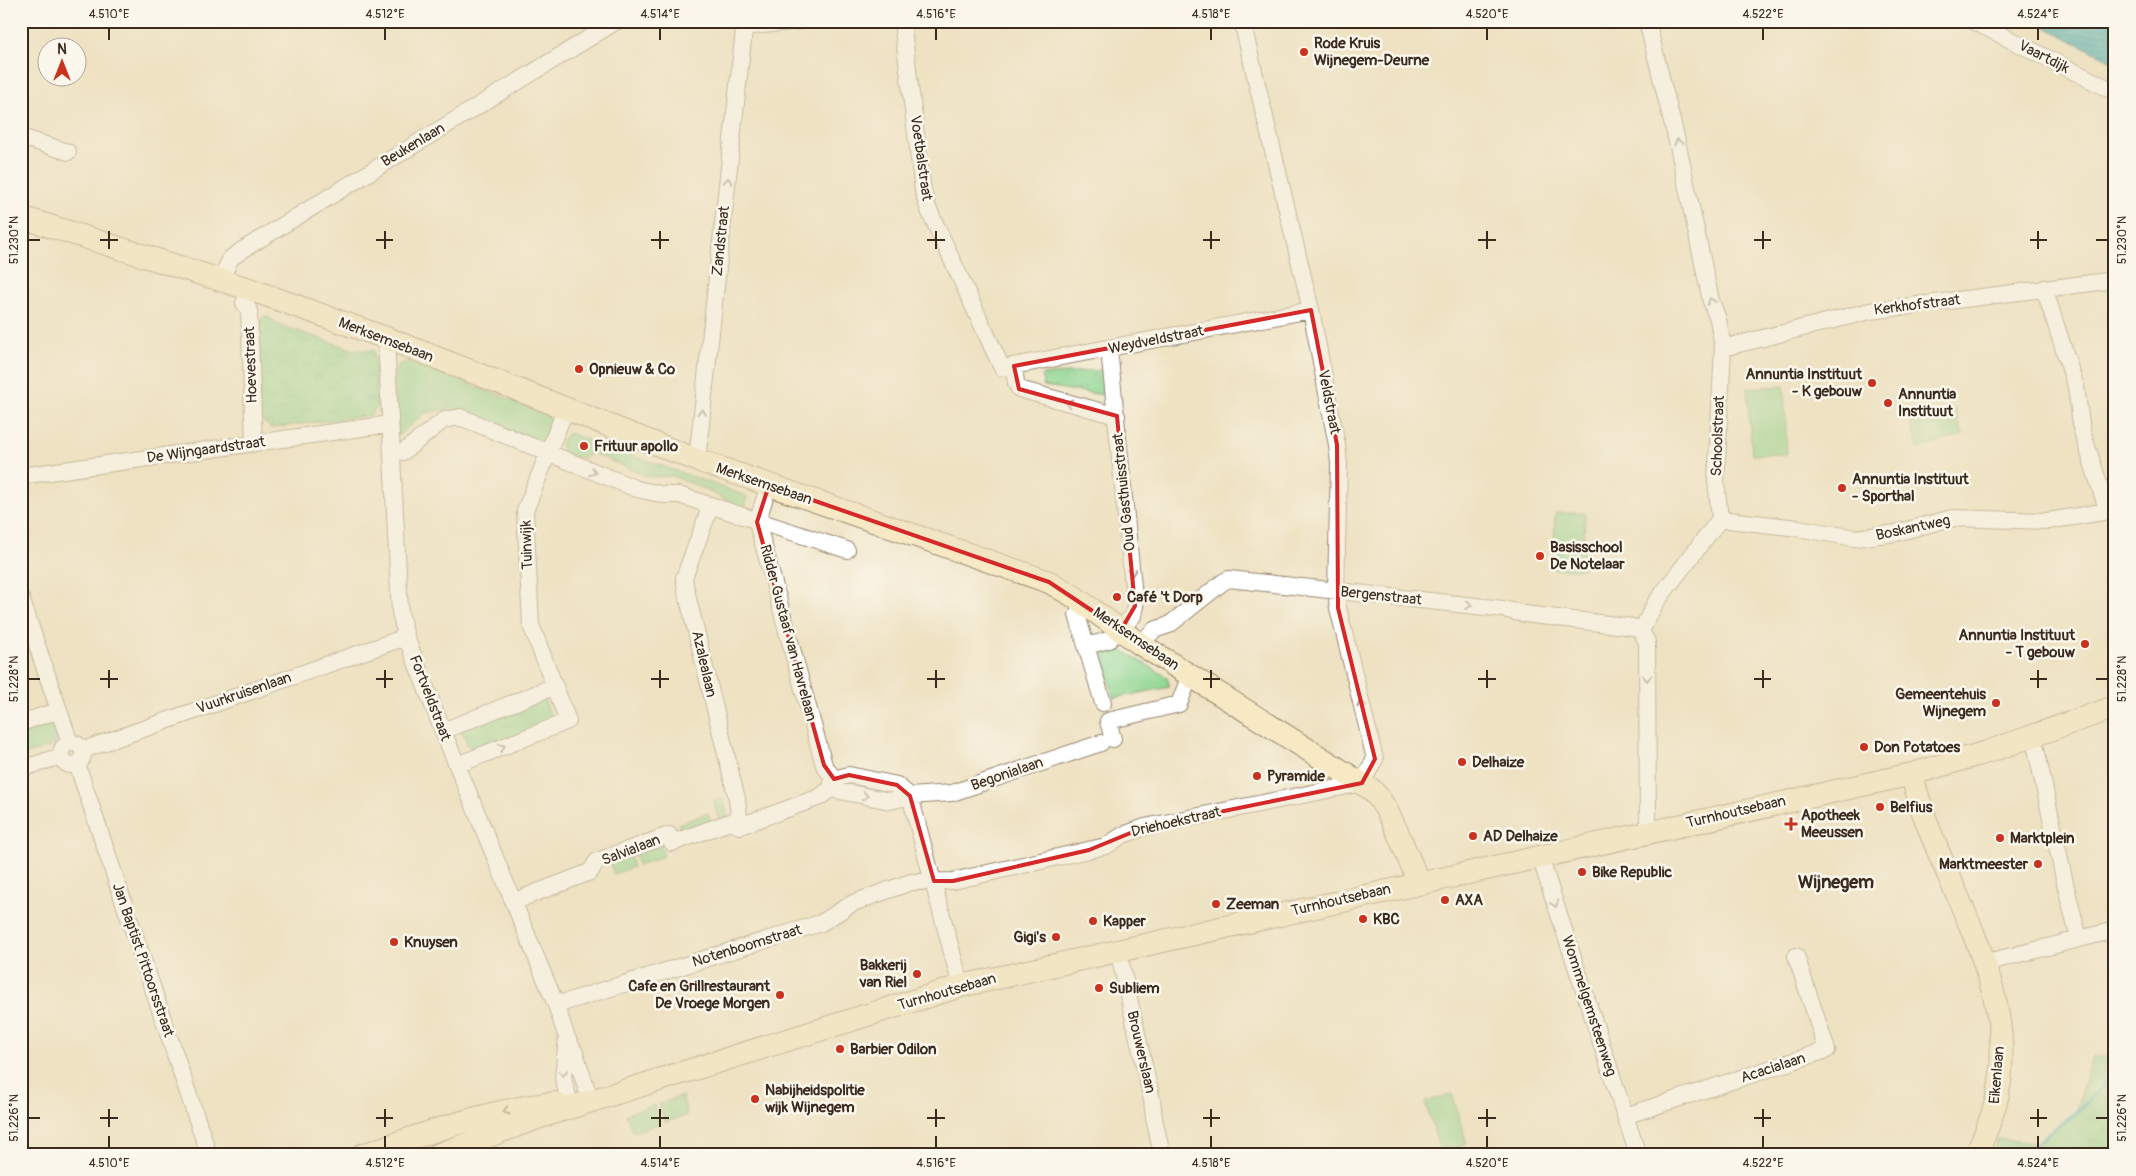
<svg xmlns="http://www.w3.org/2000/svg" width="2136" height="1176" font-family="Pangolin,sans-serif">
	<style>
		.grass { fill: #8cd48f; stroke: #647f56 }
		.park { fill: url(#park-crowns); stroke: #647f56 }
		.water { fill: url(#water-rules); stroke: #3a6a6a }
		.lines { fill: none; stroke-linecap: round; stroke-linejoin: round }
		.stream { stroke: #39aab6; stroke-width: 4 }
		.street-casing { stroke: #958670; stroke-width: 18 }
		.secondary-casing { stroke: #958670; stroke-width: 24 }
		.street { stroke: #fff; stroke-width: 16 }
		.secondary { stroke: #f7e9c3; stroke-width: 22 }
		.oneway { stroke: #a79f9a }
		.oneway2 { stroke: #998a70 }
		.marked { fill: none; stroke: #d62828; stroke-width: 4; stroke-linejoin: round }
		.ticks { fill: none; stroke: #3b2a1e; stroke-width: 2 }
		.poi-dot { fill: #c8321e; stroke: #fbf7ec; stroke-width: 2 }
		.labels { text-anchor: middle; dominant-baseline: central; stroke-width: 5; stroke-linejoin: round; paint-order: stroke }
		.poi-label { font-size: 15px; font-weight: bold; fill: #3b2a1e; stroke: #fbf7ec; text-anchor: start }
		.street-label { font-size: 15px; fill: #3b2a1e; stroke: #fbf7ec }
		.quarter-label { font-size: 18px; font-weight: bold; fill: #3b2a1e; stroke: #fbf7ec }
		.neatline { fill: none; stroke: #3b2a1e; stroke-width: 2 }
		.ticks-label { font-size: 12px; text-anchor: middle; fill: #3b2a1e }
	</style>
	<defs>
		<pattern id="park-crowns" width="20" height="18" patternUnits="userSpaceOnUse" patternTransform="scale(1.25)"><rect width="20" height="18" fill="#8cd48f"/><path d="M2 6a3 3 0 1 1 6 0M12 15a3 3 0 1 1 6 0" fill="none" stroke="#7ab67b"/></pattern>
		<pattern id="water-rules" width="6" height="5" patternUnits="userSpaceOnUse" patternTransform="scale(1.25)"><rect width="6" height="5" fill="#39aab6"/><path d="M0 2.5h6" fill="none" stroke="#318b93"/></pattern>
	</defs>
	<rect width="100%" height="100%" fill="#fbf7ec"/>
	<filter id="ink" filterUnits="userSpaceOnUse"><feTurbulence type="fractalNoise" baseFrequency=".02" numOctaves="2"/><feDisplacementMap in="SourceGraphic" scale="10" xChannelSelector="R" yChannelSelector="G"/><feConvolveMatrix kernelMatrix="1 2 1 2 8 2 1 2 1" color-interpolation-filters="sRGB"/></filter>
	<filter id="wash" filterUnits="userSpaceOnUse"><feTurbulence type="fractalNoise" baseFrequency=".0096" numOctaves="4" result="noise"/><feDisplacementMap in="SourceGraphic" scale="20" xChannelSelector="R" yChannelSelector="G"/><feGaussianBlur stdDeviation="1.12" result="paint"/><feColorMatrix in="noise" values="0 0 0 0 0 0 0 0 0 0 0 0 0 0 0 0 0 1.4 0 .05"/><feComposite in="paint" operator="in"/></filter>
	<g filter="url(#wash)">
		<rect width="100%" height="100%" fill="#efe2c2"/>
		<path class="grass" d="M410,361L545,413L551,421L542,444L455,408L425,413L398,436L393,379L399,364Z
			M1784,386L1787,454L1752,455L1747,388Z
			M1955,409L1963,435L1918,449L1910,422Z
			M569,433L747,496L745,510L705,489L672,476L649,477L592,453L583,458C578,457 570,456 566,454C557,448 563,437 569,433Z
			M1555,513H1585L1583,569H1553Z
			M1117,647L1167,677L1170,687L1114,698L1101,652Z
			M49,725L57,731L59,735L55,745L21,756V734Z
			M723,798L729,820L719,823L714,801Z
			M708,813L712,825L682,836L678,824Z
			M659,842L664,856L638,865L634,851Z
			M629,853L633,867L614,874L609,860Z
			M1452,1094L1467,1144L1441,1153L1425,1102Z
			M682,1096L687,1113L685,1116L665,1122L659,1104Z
			M654,1105L659,1124L638,1131H632L626,1114Z"/>
		<path class="park" d="M266,316L280,325L354,350H374L377,407L371,415L271,428L264,422L261,415L257,328L263,317Z
			M1102,370L1104,395L1043,386L1042,375Z
			M543,697L554,722L472,753L460,728Z
			M2093,1057H2115V1155H1991L1998,1139L2036,1143L2075,1113Z"/>
		<path class="water" d="M2033,21H2115V63Z"/>
		<g class="lines">
			<path class="stream" d="M2025,1155C2039,1139 2057,1128 2073,1115C2090,1102 2103,1086 2115,1069"/>
		</g>
	</g>
	<g filter="url(#ink)">
		<g class="lines">
			<g class="street-casing">
				<path id="street" d="M902,21L923,191L928,208L1002,368L1311,310
					M1973,21L2115,92
					M745,27L800,21
					M21,137L68,152
					M220,280L231,258L244,249L617,21
					M2044,288L2076,387L2082,431L2108,512
					M249,289L244,303L249,310L254,443
					M386,338L400,612L406,637L443,731L556,1005L567,1038L575,1053L591,1102
					M1723,348L1870,311L2115,280
					M1014,366L1016,383L1019,389L1117,416
					M403,452L444,420L460,417L637,489L665,495H679L847,550
					M697,460L745,21
					M21,476L390,424
					M769,485L757,522L824,765L834,779
					M711,505L684,578L686,590L737,799L740,826
					M1720,519L1798,528L1855,538L1896,533L1952,518L2048,521L2115,510
					M21,598L70,743
					M1077,615L1103,703
					M1641,631L1656,602L1720,519L1716,481L1723,348L1718,319L1711,301L1677,141L1647,21
					M1641,631L1647,642L1648,833
					M1140,644L1154,630L1169,625L1223,582L1229,579L1503,609L1524,614L1633,627L1641,631
					M1086,646L1109,640L1133,616L1135,606L1109,349
					M21,723L59,710
					M443,731L555,686
					M1113,739L1108,721L1179,704L1190,675
					M61 754a11 11 0 1 1 22 0a11 11 0 1 1-22 0Z
					M2036,749L2065,883L2079,939
					M83,750L406,637
					M77,764L209,1155
					M457,765L568,721L531,625L525,511L566,408
					M21,769L61,756
					M1540,857L1638,1155
					M513,903L525,897L590,872L597,861L669,835L672,843L730,822L740,826L820,797L830,789
					M1118,950L1152,1100L1154,1118L1162,1155
					M1984,963L2115,930
					M961,986L910,796L897,785L849,775L834,779L830,789L890,801L910,796L952,793L1101,743
					M556,1005L821,923L853,903L911,882L953,881L1106,846L1123,835L1145,827L1362,783L1375,759L1338,608L1336,591L1339,464L1337,445L1311,310L1242,21
					M567,1038L563,1078L571,1108
					M1625,1116L1827,1050L1796,956"/>
			</g>
			<g class="secondary-casing">
				<path id="secondary" d="M21,217L249,289L386,338L697,460L1049,582L1073,596L1140,644L1372,790C1391,809 1407,857 1419,882
					M1912,774C1936,880 2020,979 1998,1094C1993,1115 1985,1135 1976,1155
					M362,1155C425,1134 489,1109 556,1103
					M437,1155L543,1116L961,986L1912,774L1987,752L2115,707"/>
			</g>
			<use href="#street" class="street"/>
			<use href="#secondary" class="secondary"/>
		</g>
		<defs><path id="oneway-chevron" d="M-2-3.5L2.5 0L-2 3.5" fill="none" stroke-width="1.6" stroke-linecap="round" stroke-linejoin="round" transform="scale(1.25)"/></defs>
		<g class="oneway">
			<use href="#oneway-chevron" transform="translate(1678 142) rotate(-103)"/>
			<use href="#oneway-chevron" transform="translate(728 181) rotate(-84)"/>
			<use href="#oneway-chevron" transform="translate(1711 301) rotate(-107)"/>
			<use href="#oneway-chevron" transform="translate(1069 403) rotate(-165)"/>
			<use href="#oneway-chevron" transform="translate(702 412) rotate(-84)"/>
			<use href="#oneway-chevron" transform="translate(593 472) rotate(21)"/>
			<use href="#oneway-chevron" transform="translate(1132 572) rotate(84)"/>
			<use href="#oneway-chevron" transform="translate(1469 605) rotate(7)"/>
			<use href="#oneway-chevron" transform="translate(1647 678) rotate(90)"/>
			<use href="#oneway-chevron" transform="translate(1361 704) rotate(-104)"/>
			<use href="#oneway-chevron" transform="translate(502 747) rotate(-22)"/>
			<use href="#oneway-chevron" transform="translate(865 796) rotate(11)"/>
			<use href="#oneway-chevron" transform="translate(1555 904) rotate(71)"/>
			<use href="#oneway-chevron" transform="translate(563 1073) rotate(87)"/>
		</g>
		<use class="oneway2" href="#oneway-chevron" transform="translate(506 1111) rotate(164)"/>
	</g>
	<path d="M0 0H2136V1176H0ZM1311,310L1337,445L1338,608L1375,759L1362,783L1145,827L1089,850L953,881H934L910,796L897,785L849,775L834,779L824,765L757,522L769,485L1049,582L1121,630L1135,606L1117,416L1019,389L1014,366Z" fill="#efe2c2" fill-opacity=".55" fill-rule="evenodd"/>
	<path class="marked" d="M1311,310L1337,445L1338,608L1375,759L1362,783L1145,827L1089,850L953,881H934L910,796L897,785L849,775L834,779L824,765L757,522L769,485L1049,582L1121,630L1135,606L1117,416L1019,389L1014,366Z"/>
	<path class="ticks" d="M109,28V40M385,28V40M660,28V40M936,28V40M1211,28V40M1487,28V40M1763,28V40M2038,28V40M109,231V249M385,231V249M660,231V249M936,231V249M1211,231V249M1487,231V249M1763,231V249M2038,231V249M28,240H40M100,240H118M376,240H393M651,240H669M927,240H945M1203,240H1220M1478,240H1496M1754,240H1771M2030,240H2047M2096,240H2108M109,670V688M385,670V688M660,670V688M936,670V688M1211,670V688M1487,670V688M1763,670V688M2038,670V688M28,679H40M100,679H118M376,679H393M651,679H669M927,679H945M1203,679H1220M1478,679H1496M1754,679H1771M2030,679H2047M2096,679H2108M109,1109V1127M385,1109V1127M660,1109V1127M936,1109V1127M1211,1109V1127M1487,1109V1127M1763,1109V1127M2038,1109V1127M28,1118H40M100,1118H118M376,1118H393M651,1118H669M927,1118H945M1203,1118H1220M1478,1118H1496M1754,1118H1771M2030,1118H2047M2096,1118H2108M109,1136V1148M385,1136V1148M660,1136V1148M936,1136V1148M1211,1136V1148M1487,1136V1148M1763,1136V1148M2038,1136V1148"/>
	<g class="poi-dot">
		<circle cx="1304" cy="52" r="5"/>
		<circle cx="579" cy="369" r="5"/>
		<circle cx="1872" cy="383" r="5"/>
		<circle cx="1888" cy="403" r="5"/>
		<circle cx="584" cy="446" r="5"/>
		<circle cx="1842" cy="488" r="5"/>
		<circle cx="1540" cy="556" r="5"/>
		<circle cx="1117" cy="597" r="5"/>
		<circle cx="2085" cy="644" r="5"/>
		<circle cx="1996" cy="703" r="5"/>
		<circle cx="1864" cy="747" r="5"/>
		<circle cx="1462" cy="762" r="5"/>
		<circle cx="1257" cy="776" r="5"/>
		<circle cx="1880" cy="807" r="5"/>
		<path d="M1788.5 816.5h5v5h5v5h-5v5h-5v-5h-5v-5h5z"/>
		<circle cx="1473" cy="836" r="5"/>
		<circle cx="2000" cy="838" r="5"/>
		<circle cx="2038" cy="864" r="5"/>
		<circle cx="1582" cy="872" r="5"/>
		<circle cx="1445" cy="900" r="5"/>
		<circle cx="1216" cy="904" r="5"/>
		<circle cx="1363" cy="919" r="5"/>
		<circle cx="1093" cy="921" r="5"/>
		<circle cx="1056" cy="937" r="5"/>
		<circle cx="394" cy="942" r="5"/>
		<circle cx="917" cy="974" r="5"/>
		<circle cx="1099" cy="988" r="5"/>
		<circle cx="780" cy="995" r="5"/>
		<circle cx="840" cy="1049" r="5"/>
		<circle cx="755" cy="1099" r="5"/>
	</g>
	<g class="labels">
		<g class="poi-label">
			<text x="1314" y="43">Rode Kruis<tspan x="1314" dy="17">Wijnegem-Deurne</tspan></text>
			<text x="589" y="369">Opnieuw &amp; Co</text>
			<text x="1862" y="374" text-anchor="end">Annuntia Instituut<tspan x="1862" dy="17">- K gebouw</tspan></text>
			<text x="1898" y="394">Annuntia<tspan x="1898" dy="17">Instituut</tspan></text>
			<text x="594" y="446">Frituur apollo</text>
			<text x="1852" y="479">Annuntia Instituut<tspan x="1852" dy="17">- Sporthal</tspan></text>
			<text x="1550" y="547">Basisschool<tspan x="1550" dy="17">De Notelaar</tspan></text>
			<text x="1127" y="597">Café 't Dorp</text>
			<text x="2075" y="635" text-anchor="end">Annuntia Instituut<tspan x="2075" dy="17">- T gebouw</tspan></text>
			<text x="1986" y="694" text-anchor="end">Gemeentehuis<tspan x="1986" dy="17">Wijnegem</tspan></text>
			<text x="1874" y="747">Don Potatoes</text>
			<text x="1472" y="762">Delhaize</text>
			<text x="1267" y="776">Pyramide</text>
			<text x="1890" y="807">Belfius</text>
			<text x="1801" y="815">Apotheek<tspan x="1801" dy="17">Meeussen</tspan></text>
			<text x="1483" y="836">AD Delhaize</text>
			<text x="2010" y="838">Marktplein</text>
			<text x="2028" y="864" text-anchor="end">Marktmeester</text>
			<text x="1592" y="872">Bike Republic</text>
			<text x="1455" y="900">AXA</text>
			<text x="1226" y="904">Zeeman</text>
			<text x="1373" y="919">KBC</text>
			<text x="1103" y="921">Kapper</text>
			<text x="1046" y="937" text-anchor="end">Gigi's</text>
			<text x="404" y="942">Knuysen</text>
			<text x="907" y="965" text-anchor="end">Bakkerij<tspan x="907" dy="17">van Riel</tspan></text>
			<text x="770" y="986" text-anchor="end">Cafe en Grillrestaurant<tspan x="770" dy="17">De Vroege Morgen</tspan></text>
			<text x="1109" y="988">Subliem</text>
			<text x="850" y="1049">Barbier Odilon</text>
			<text x="765" y="1090">Nabijheidspolitie<tspan x="765" dy="17">wijk Wijnegem</tspan></text>
		</g>
		<g class="street-label">
			<text transform="translate(2044 57) rotate(27)">Vaartdijk</text>
			<text transform="translate(413 145) rotate(-31)">Beukenlaan</text>
			<text transform="translate(921 158) rotate(82)">Voetbalstraat</text>
			<text transform="translate(721 241) rotate(-84)">Zandstraat</text>
			<text transform="translate(1917 305) rotate(-7)">Kerkhofstraat</text>
			<text transform="translate(386 340) rotate(21)">Merksemsebaan</text>
			<text transform="translate(1156 340) rotate(-11)">Weydveldstraat</text>
			<text transform="translate(251 365) rotate(-92)">Hoevestraat</text>
			<text transform="translate(1329 402) rotate(79)">Veldstraat</text>
			<text transform="translate(1718 436) rotate(-88)">Schoolstraat</text>
			<text transform="translate(206 450) rotate(-8)">De Wijngaardstraat</text>
			<text transform="translate(764 484) rotate(19)">Merksemsebaan</text>
			<text transform="translate(1124 492) rotate(-96)">Oud Gasthuisstraat</text>
			<text transform="translate(1913 528) rotate(-12)">Boskantweg</text>
			<text transform="translate(527 545) rotate(-92)">Tuinwijk</text>
			<text transform="translate(1381 596) rotate(6)">Bergenstraat</text>
			<text transform="translate(788 633) rotate(75)">Ridder Gustaaf van Havrelaan</text>
			<text transform="translate(1136 639) rotate(34)">Merksemsebaan</text>
			<text transform="translate(704 664) rotate(77)">Azalealaan</text>
			<text transform="translate(244 693) rotate(-19)">Vuurkruisenlaan</text>
			<text transform="translate(430 698) rotate(69)">Fortveldstraat</text>
			<text transform="translate(1007 774) rotate(-19)">Begonialaan</text>
			<text transform="translate(1736 812) rotate(-13)">Turnhoutsebaan</text>
			<text transform="translate(1176 822) rotate(-13)">Driehoekstraat</text>
			<text transform="translate(631 850) rotate(-21)">Salvialaan</text>
			<text transform="translate(1341 900) rotate(-13)">Turnhoutsebaan</text>
			<text transform="translate(747 946) rotate(-17)">Notenboomstraat</text>
			<text transform="translate(143 960) rotate(71)">Jan Baptist Pittoorsstraat</text>
			<text transform="translate(947 992) rotate(-16)">Turnhoutsebaan</text>
			<text transform="translate(1589 1006) rotate(72)">Wommelgemsteenweg</text>
			<text transform="translate(1141 1052) rotate(77)">Brouwerslaan</text>
			<text transform="translate(1773 1068) rotate(-18)">Acacialaan</text>
			<text transform="translate(1997 1075) rotate(-85)">Eikenlaan</text>
		</g>
		<g class="quarter-label">
			<text x="1836" y="882">Wijnegem</text>
		</g>
	</g>
	<rect width="2136" height="1176" fill="none" stroke="#fbf7ec" stroke-width="55"/>
	<g transform="translate(62 62)"><circle r="24" fill="#fbf7ec" stroke="#aea59a"/>
	<path d="M0-4L9 19L0 12L-9 19Z" fill="#c8321e"/>
	<text y="-8" font-size="14" font-weight="bold" text-anchor="middle" fill="#3b2a1e">N</text>
	</g>
	<rect x="28" y="28" width="2080" height="1120" class="neatline"/>
	<g class="ticks-label">
		<text x="109" y="18">4.510°E</text>
		<text x="385" y="18">4.512°E</text>
		<text x="660" y="18">4.514°E</text>
		<text x="936" y="18">4.516°E</text>
		<text x="1211" y="18">4.518°E</text>
		<text x="1487" y="18">4.520°E</text>
		<text x="1763" y="18">4.522°E</text>
		<text x="2038" y="18">4.524°E</text>
		<text transform="translate(14 240) rotate(-90)" y="4">51.230°N</text>
		<text transform="translate(2122 240) rotate(-90)" y="4">51.230°N</text>
		<text transform="translate(14 679) rotate(-90)" y="4">51.228°N</text>
		<text transform="translate(2122 679) rotate(-90)" y="4">51.228°N</text>
		<text transform="translate(14 1118) rotate(-90)" y="4">51.226°N</text>
		<text transform="translate(2122 1118) rotate(-90)" y="4">51.226°N</text>
		<text x="109" y="1167">4.510°E</text>
		<text x="385" y="1167">4.512°E</text>
		<text x="660" y="1167">4.514°E</text>
		<text x="936" y="1167">4.516°E</text>
		<text x="1211" y="1167">4.518°E</text>
		<text x="1487" y="1167">4.520°E</text>
		<text x="1763" y="1167">4.522°E</text>
		<text x="2038" y="1167">4.524°E</text>
	</g>
</svg>
